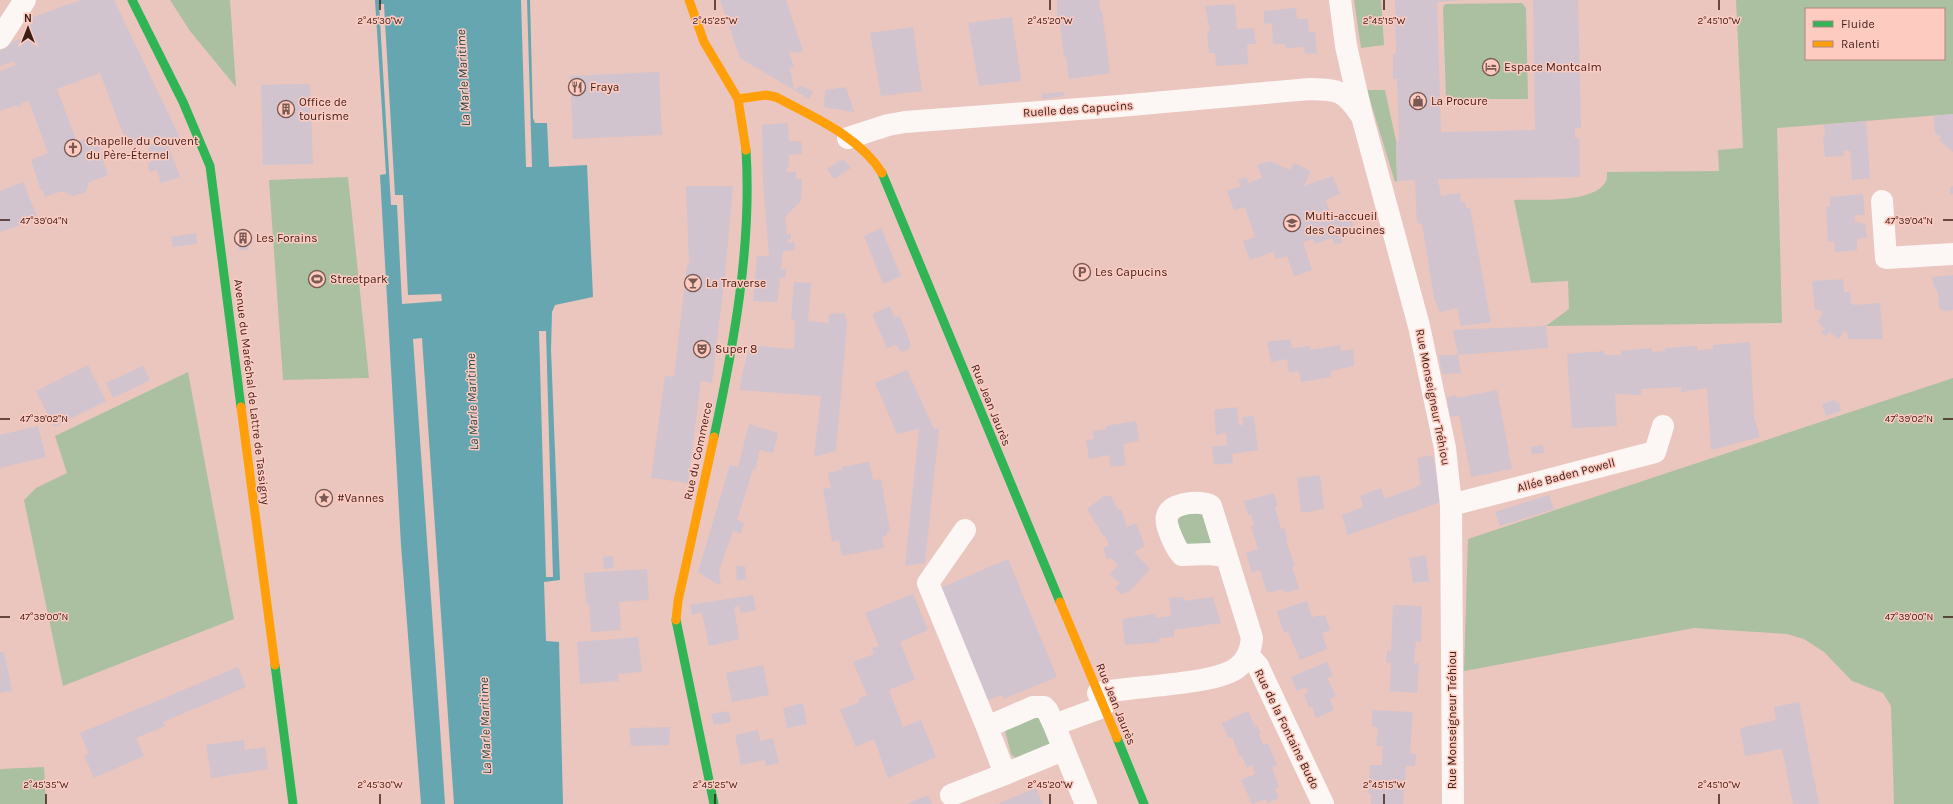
<svg xmlns="http://www.w3.org/2000/svg" width="1953" height="804" font-family="Karla,sans-serif">
	<style>
		.green { fill: #abc0a1; fill-rule: evenodd }
		.water { fill: #66a6b0 }
		.pier { fill: #eac6bf }
		.building { fill: #d1c4ce }
		.lines { fill: none; stroke-linecap: round; stroke-linejoin: round }
		.street { stroke: #fcf6f5; stroke-width: 22 }
		.fast { stroke: #30b455; stroke-width: 9 }
		.slow { stroke: #ff9f0a; stroke-width: 9 }
		.ticks { fill: none; stroke: #3c1e18; stroke-width: 1.5 }
		.labels { text-anchor: middle; dominant-baseline: central; stroke-width: 3; stroke-linejoin: round; paint-order: stroke }
		.poi-label { font-size: 12px; fill: #3c1e18; stroke: #fecbc1; text-anchor: start }
		.street-label { font-size: 12px; fill: #3c1e18; stroke: #fecbc1 }
		.water-label { font-size: 13px; font-style: italic; fill: #29494e; stroke: #fecbc1 }
		.ticks-label { font-size: 10px; text-anchor: middle; fill: #3c1e18; stroke: #fecbc1; stroke-width: 3; stroke-linejoin: round; paint-order: stroke }
	</style>
	<rect width="100%" height="100%" fill="#eac6bf"/>
	<path class="green" d="M170,0H230L236,87L190,31Z
		M1354,0H1381L1384,45L1361,48Z
		M1736,0H1953V114L1777,128L1782,323L1546,326L1569,309L1568,281L1531,283L1514,200C1537,199 1595,204 1606,181C1607,179 1607,175 1607,172L1719,171L1718,150L1743,148ZM1806,9H1944V59H1806Z
		M1522,3L1526,8L1528,99H1446L1443,8L1445,4Z
		M1367,90H1385L1396,141L1397,181L1395,182Z
		M348,177L369,378L283,380L269,180Z
		M188,372L234,619L63,686L24,500L36,488L67,473L55,436Z
		M1953,378V804H1894L1891,706L1883,693L1852,681L1824,652L1804,639L1787,634L1694,628L1464,671L1468,539Z
		M1204,512L1213,540L1209,544H1186L1177,522L1182,514Z
		M1037,714L1052,746L1018,760L1011,754L1005,731Z
		M44,767L46,804H0V769Z"/>
	<path class="water" d="M375,0H530L533,118L535,123H547L549,167L587,165L593,297L555,305L552,312L551,349L560,580L544,582L546,641L559,642L563,804H421L401,545L380,175L386,174Z"/>
	<path class="pier" d="M521,0H527L532,167H526Z
		M379,4H384L395,195H403L408,295L441,294L442,301L402,304L397,205H391Z
		M539,331H546L553,577H546Z
		M422,338L454,804H445L441,742L413,339Z"/>
	<path class="building" d="M81,0H114L180,138L167,142L180,177L161,183L157,170L151,172L148,169V163L153,160L147,146L157,142L155,137L128,147L100,73L57,89L77,142L95,136L108,175L89,182L86,192L73,196L62,191L45,197L43,191H41L31,160L48,153L29,101L20,104L21,106L17,107V105L0,111V71L16,65L14,61L0,66V51L9,45V43L30,36L26,23L28,19Z
		M720,0H786L803,51L796,53L789,52L794,67L790,68L794,90L740,58Z
		M1057,0H1099L1100,10H1102L1110,73L1069,79L1066,56L1064,57L1059,16H1057Z
		M1395,0H1465L1437,2L1441,132L1535,130L1533,0H1578L1581,128H1575V138H1579L1580,177L1438,179L1441,196L1460,193L1461,202H1465L1466,208H1470L1491,322L1461,326L1457,308L1440,312L1434,298L1422,224L1417,223L1415,180L1397,181L1396,141H1399L1397,79H1393V54H1396Z
		M1235,4L1237,29L1254,28L1256,44H1247L1248,64L1216,66L1215,53H1209L1207,31H1210L1205,6Z
		M1296,8L1297,19H1308L1309,33L1315,32L1317,53L1305,54L1304,47L1286,48L1285,44H1273L1272,23L1264,24V11Z
		M1012,17L1021,81L979,86L968,23Z
		M913,27L922,91L881,96L870,33Z
		M659,72L662,135L573,139L570,76Z
		M298,84H310L313,164L263,165L261,85Z
		M801,86L813,91L809,99L794,90Z
		M846,87L854,112L824,107L825,90Z
		M1064,92L1065,96L1042,99V94Z
		M1953,114V152L1939,140L1941,137L1935,133L1934,116Z
		M1866,121L1870,178L1852,180L1850,151H1843L1844,156L1825,157L1823,136H1825L1824,125Z
		M788,123L789,141H801L802,154L789,155V167H787V172H796V179H802L801,201L785,217L787,234H791V239L787,240L788,243L794,242L795,250L783,251L781,269H786L785,278H780L777,302L753,301L757,256H769L763,182L762,125Z
		M843,159L851,168L834,179L827,169Z
		M1270,161L1290,170L1294,163L1311,171L1304,186L1333,176L1340,194L1326,200L1331,216L1348,210L1355,230L1340,235L1343,242L1335,245L1332,238L1314,244L1313,239L1303,242L1312,270L1294,276L1287,256L1276,259L1273,252L1250,260L1243,241L1255,237L1245,207L1234,210L1227,191L1241,186L1238,180L1246,177L1249,183L1262,178L1257,165Z
		M23,182L38,219L0,232V191Z
		M686,186H733L725,275L712,383L701,381L688,483L651,478L665,376L674,377L687,265H689Z
		M1953,186V194H1950V187Z
		M1863,194L1865,215H1855V222L1865,224L1867,238L1857,239V250L1835,252L1834,241L1828,242L1826,207H1830V197Z
		M881,228L901,276L883,284L864,236Z
		M196,233L197,244L173,247L171,237Z
		M248,233L249,250H239L238,234Z
		M1953,275V310L1943,311L1939,308L1938,293L1933,285L1932,277Z
		M1843,279L1844,292H1850L1851,304L1855,305L1880,303L1883,339H1848L1847,332L1844,331L1839,339L1829,332L1826,336L1821,333L1825,329L1817,322L1823,314L1820,310H1815L1812,281Z
		M794,282L811,283L808,321L829,323V314L845,313L847,324L836,451L814,457L821,396L739,390L749,345L794,349L795,320L791,319Z
		M890,306L895,318L899,316L901,319L910,342V348L903,352L900,351L896,345L887,348L872,314Z
		M1546,326L1548,348L1458,355L1461,373L1442,374L1439,355H1458L1453,330Z
		M1290,339L1292,348L1310,346V350L1340,345L1341,351L1353,349L1354,366L1330,371L1331,377L1301,382L1299,371L1289,373L1287,359L1271,362L1267,342Z
		M1750,342L1754,417L1760,437L1711,450L1707,388L1681,392V387L1641,389V395L1615,394L1617,426L1572,428L1567,354L1604,351L1605,355H1621V351L1652,348V352L1666,351L1665,348L1697,346V350L1713,349V345Z
		M88,365L106,401L54,427L36,391Z
		M143,366L150,380L113,398L106,383Z
		M907,370L934,429H939L925,563L905,566L919,429L897,434L875,383Z
		M1497,390L1512,469L1471,477L1459,415L1450,417L1447,397L1456,395L1457,398Z
		M1835,400L1837,403L1839,402L1841,411L1826,416L1822,404Z
		M1237,407L1239,425H1243L1242,417L1254,416L1258,450L1232,454L1233,463L1214,465L1212,447L1227,445L1226,433L1216,435L1214,410Z
		M1136,421L1139,441L1123,444L1126,465L1111,467L1109,455L1089,459L1086,440L1094,439L1093,431L1106,429V426Z
		M749,424L778,433L773,453L760,450L755,470L753,469L737,520L744,523L741,534L733,531L719,571L721,584H717L698,572L730,465L738,467Z
		M38,426L46,457L0,468V435Z
		M1543,445L1544,453L1532,454L1531,447Z
		M1433,455L1441,502L1348,535L1342,515L1363,507L1360,496L1381,488L1385,499L1421,485L1417,458Z
		M869,462L873,480L881,479L890,531L887,532V536L882,537L884,548L842,556L839,540L832,542L823,489L831,488L828,473L842,470L841,467Z
		M1320,475L1324,509L1301,513L1297,478Z
		M1274,493L1278,506L1275,507L1281,529L1284,528L1288,540L1286,541L1295,565L1292,566L1299,589L1285,593L1284,589L1267,593L1260,570L1252,573L1246,553L1258,549L1251,526L1254,525L1251,514L1248,515L1244,501Z
		M1549,495L1554,509L1500,526L1495,512Z
		M1104,496H1111L1118,510L1121,509L1127,527L1136,523L1145,546L1134,552L1150,569L1130,591L1121,594L1115,588L1120,583L1110,574L1118,565L1111,558L1107,559L1103,548L1109,545L1105,536L1104,537L1087,509Z
		M1426,555L1429,581L1413,583L1409,558Z
		M613,556L614,568L604,569L603,557Z
		M1008,559L1057,677L1003,699L1002,695L985,701L940,588Z
		M736,566H745L746,579L737,581Z
		M647,569L649,600L619,602L621,630L591,632L589,604H586L584,573Z
		M913,594L928,630L900,642L915,679L889,690L903,727L921,720L936,757L888,778L874,739L856,747L840,710L860,702L858,699L867,695L853,662L874,654L872,648L879,646L865,613Z
		M753,595L756,610L741,613L739,606L734,607L739,639L709,646L702,613L692,615L690,605Z
		M1183,597L1184,601L1213,597L1221,623L1174,630V637L1159,638V642L1125,645L1122,619L1155,614L1156,618L1171,616L1169,598Z
		M1307,601L1312,617L1325,615L1330,630L1322,633L1327,649L1300,660L1288,632L1284,633L1277,611Z
		M1393,605L1422,606L1421,642L1416,641L1414,663H1419L1417,693L1390,691L1391,663H1386L1387,651H1391Z
		M638,637L642,672L618,674L619,681L580,684L577,642Z
		M0,652H4L12,691L0,693Z
		M1327,662L1333,676L1327,678L1336,696L1330,699L1334,710L1316,718L1312,706L1309,708L1304,694L1308,692L1307,687L1297,691L1291,677Z
		M763,665L769,695L732,702L726,673Z
		M238,667L246,687L163,722L165,726L136,738L144,756L94,778L84,756L89,754L80,733Z
		M1799,702L1819,804H1793L1782,749L1745,756L1740,728L1776,720L1774,707Z
		M803,703L807,724L787,728L783,708Z
		M1372,710L1413,712L1410,753L1416,754L1415,766H1406L1403,804H1371V794L1368,793L1370,765H1382L1383,746H1376L1378,727H1372Z
		M729,711L731,722L714,725L711,714Z
		M1248,711L1255,726H1257L1261,734H1259L1263,745L1268,743L1277,765L1272,768L1279,787L1275,789L1279,798L1268,803L1266,799L1252,804L1241,780L1255,774L1252,765L1247,768L1242,756L1240,757L1232,737L1228,738L1222,723Z
		M670,727L669,745L631,746L629,728Z
		M758,730L760,741L773,738L779,763L766,766L765,760L741,765L735,735Z
		M244,740L245,750L265,747L268,769L211,778L206,745Z
		M1036,788L1043,804H997Z
		M928,795L932,804H907Z"/>
	<g class="lines">
		<path class="street" d="M1340,0L1346,46L1362,116L1419,326L1445,448L1451,505L1453,804
			M0,38L25,0
			M848,138L888,125L905,122L1119,106L1310,89C1339,90 1344,90 1361,115
			M1882,201L1886,258L1953,254
			M1451,505L1655,452L1663,426
			M965,530L928,583L987,727
			M1248,655L1258,666L1323,804
			M1098,693C1129,686 1218,685 1238,667C1247,660 1251,649 1252,638L1211,506C1201,500 1171,502 1167,516C1164,524 1176,549 1182,555L1209,554L1226,556
			M1054,725L1103,707
			M1063,750L1005,774L987,727L1033,707H1044L1047,710L1054,725L1086,804
			M951,795L1005,774"/>
		<path class="fast" d="M132,0L183,102L210,166L241,407
			M882,173L1060,602
			M714,437C734,343 752,246 746,150
			M676,620L714,804
			M275,665L293,804
			M1117,738L1144,804"/>
		<path class="slow" d="M689,0L704,42L738,99L746,150
			M738,99L766,95L776,97C813,117 859,136 882,173
			M241,407L275,665
			M1060,602L1117,738
			M676,620L678,601L714,437"/>
	</g>
	<path class="ticks" d="M380,0V10M715,0V10M1050,0V10M1384,0V10M1719,0V10M0,220H10M1943,220H1953M0,419H10M1943,419H1953M0,617H10M1943,617H1953M46,794V804M380,794V804M715,794V804M1050,794V804M1384,794V804M1719,794V804"/>
	<defs>
		<g id="hotel-ring" transform="scale(0.9)"><circle r="9.5" fill="#fecbc1" stroke="#795952" stroke-width="1.5"/><path d="M-6-4.5h1.5V1H6V5H4.5V3h-9V5H-6ZM-4 0a1.8 1.8 0 1 1 3.6 0ZM.5 0V-2.5h3Q6-2.5 6 0Z" fill="#795952"/></g>
		<g id="restaurant-ring" transform="scale(0.9)"><circle r="9.5" fill="#fecbc1" stroke="#795952" stroke-width="1.5"/><path d="M-5-6h1v4h1v-4h1v4h1v-4h1v5L-1.5 .5V6h-2V.5L-5-1ZM5-6V6H3V1.5H1.5Q1.5-4 5-6Z" fill="#795952"/></g>
		<g id="shop-ring" transform="scale(0.9)"><circle r="9.5" fill="#fecbc1" stroke="#795952" stroke-width="1.5"/><path d="M-5-2.5h2.3a2.7 3.5 0 0 1 5.4 0H5L5.5 6h-11ZM-1.5-2.5h3a1.5 2.3 0 0 0-3 0Z" fill="#795952"/></g>
		<g id="building-ring" transform="scale(0.9)"><circle r="9.5" fill="#fecbc1" stroke="#795952" stroke-width="1.5"/><path d="M-4-6H4V6H1V3H-1V6H-4ZM-2.5-4.3h1.7v1.8h-1.7ZM.8-4.3h1.7v1.8H.8ZM-2.5-1h1.7V.8h-1.7ZM.8-1h1.7V.8H.8Z" fill="#795952"/></g>
		<g id="church-ring" transform="scale(0.9)"><circle r="9.5" fill="#fecbc1" stroke="#795952" stroke-width="1.5"/><path d="M-1.2-6h2.4v3.5h3.3v2.4h-3.3V6h-2.4V-.1h-3.3v-2.4h3.3Z" fill="#795952"/></g>
		<g id="school-ring" transform="scale(0.9)"><circle r="9.5" fill="#fecbc1" stroke="#795952" stroke-width="1.5"/><path d="M0-5L7-2L0 1L-7-2ZM-4 1L0 2.5L4 1V4Q0 6-4 4Z" fill="#795952"/></g>
		<g id="parking-ring" transform="scale(0.9)"><circle r="9.5" fill="#fecbc1" stroke="#795952" stroke-width="1.5"/><path d="M-3.5-5.5H1a3.5 3.5 0 0 1 0 7H-1V5.5H-3.5ZM-1-3.4V-.6H.8a1.4 1.4 0 0 0 0-2.8Z" fill="#795952"/></g>
		<g id="stadium-ring" transform="scale(0.9)"><circle r="9.5" fill="#fecbc1" stroke="#795952" stroke-width="1.5"/><path d="M0-5a6.5 5 0 1 0 0 10a6.5 5 0 1 0 0-10ZM-3.5-1.8h7v3.6h-7Z" fill="#795952"/></g>
		<g id="bar-ring" transform="scale(0.9)"><circle r="9.5" fill="#fecbc1" stroke="#795952" stroke-width="1.5"/><path d="M-6-5H6L.8 .8V4.5H3.5V6h-7V4.5H-.8V.8Z" fill="#795952"/></g>
		<g id="theatre-ring" transform="scale(0.9)"><circle r="9.5" fill="#fecbc1" stroke="#795952" stroke-width="1.5"/><path d="M-5-5.5Q0-4 5-5.5V0Q5 5 0 6Q-5 5-5 0ZM-3.3-2.5H-1v1.5H-3.3ZM1-2.5H3.3v1.5H1ZM-2.8 1Q0 5.5 2.8 1Z" fill="#795952"/></g>
		<g id="sight-ring" transform="scale(0.9)"><circle r="9.5" fill="#fecbc1" stroke="#795952" stroke-width="1.5"/><path d="M0-6L1.8-2.2L6-1.7L2.9 1.2L3.7 5.4L0 3.3L-3.7 5.4L-2.9 1.2L-6-1.7L-1.8-2.2Z" fill="#795952"/></g>
	</defs>
	<g fill-rule="evenodd">
		<use href="#hotel-ring" x="1491" y="67"/>
		<use href="#restaurant-ring" x="577" y="87"/>
		<use href="#shop-ring" x="1418" y="101"/>
		<use href="#building-ring" x="286" y="109"/>
		<use href="#church-ring" x="73" y="148"/>
		<use href="#school-ring" x="1292" y="223"/>
		<use href="#building-ring" x="243" y="238"/>
		<use href="#parking-ring" x="1082" y="272"/>
		<use href="#stadium-ring" x="317" y="279"/>
		<use href="#bar-ring" x="693" y="283"/>
		<use href="#theatre-ring" x="702" y="349"/>
		<use href="#sight-ring" x="324" y="498"/>
	</g>
	<g class="labels">
		<g class="poi-label">
			<text x="1504" y="67">Espace Montcalm</text>
			<text x="590" y="87">Fraya</text>
			<text x="1431" y="101">La Procure</text>
			<text x="299" y="102">Office de<tspan x="299" dy="14">tourisme</tspan></text>
			<text x="86" y="141">Chapelle du Couvent<tspan x="86" dy="14">du Père-Éternel</tspan></text>
			<text x="1305" y="216">Multi-accueil<tspan x="1305" dy="14">des Capucines</tspan></text>
			<text x="256" y="238">Les Forains</text>
			<text x="1095" y="272">Les Capucins</text>
			<text x="330" y="279">Streetpark</text>
			<text x="706" y="283">La Traverse</text>
			<text x="715" y="349">Super 8</text>
			<text x="337" y="498">#Vannes</text>
		</g>
		<g class="street-label">
			<text transform="translate(1078 109) rotate(-4)">Ruelle des Capucins</text>
			<text transform="translate(252 392) rotate(83)">Avenue du Maréchal de Lattre de Tassigny</text>
			<text transform="translate(1433 397) rotate(79)">Rue Monseigneur Tréhiou</text>
			<text transform="translate(991 405) rotate(68)">Rue Jean Jaurès</text>
			<text transform="translate(698 451) rotate(-78)">Rue du Commerce</text>
			<text transform="translate(1566 475) rotate(-15)">Allée Baden Powell</text>
			<text transform="translate(1116 704) rotate(68)">Rue Jean Jaurès</text>
			<text transform="translate(1452 720) rotate(-90)">Rue Monseigneur Tréhiou</text>
			<text transform="translate(1287 729) rotate(64)">Rue de la Fontaine Budo</text>
		</g>
		<g class="water-label">
			<text transform="translate(463 78) rotate(-93)">La Marle Maritime</text>
			<text transform="translate(472 402) rotate(-92)">La Marle Maritime</text>
			<text transform="translate(485 726) rotate(-92)">La Marle Maritime</text>
		</g>
	</g>
	<g class="ticks-label">
		<text x="380" y="24">2°45'30"W</text>
		<text x="715" y="24">2°45'25"W</text>
		<text x="1050" y="24">2°45'20"W</text>
		<text x="1384" y="24">2°45'15"W</text>
		<text x="1719" y="24">2°45'10"W</text>
		<text x="44" y="224">47°39'04"N</text>
		<text x="1909" y="224">47°39'04"N</text>
		<text x="44" y="422">47°39'02"N</text>
		<text x="1909" y="422">47°39'02"N</text>
		<text x="44" y="620">47°39'00"N</text>
		<text x="1909" y="620">47°39'00"N</text>
		<text x="46" y="788">2°45'35"W</text>
		<text x="380" y="788">2°45'30"W</text>
		<text x="715" y="788">2°45'25"W</text>
		<text x="1050" y="788">2°45'20"W</text>
		<text x="1384" y="788">2°45'15"W</text>
		<text x="1719" y="788">2°45'10"W</text>
	</g>
	<rect x="1805" y="8" width="140" height="52" fill="#fecbc1" stroke="#b0867d"/>
	<rect x="1813" y="21" width="20" height="6" fill="#30b455" stroke="#b0867d"/>
	<text x="1841" y="28" font-size="12" fill="#3c1e18">Fluide</text>
	<rect x="1813" y="41" width="20" height="6" fill="#ff9f0a" stroke="#b0867d"/>
	<text x="1841" y="48" font-size="12" fill="#3c1e18">Ralenti</text>
	<g transform="translate(28 28)" stroke="#fecbc1" stroke-width="3" paint-order="stroke">
	<path d="M0-3L7 15L0 10L-7 15Z" fill="#3c1e18"/>
	<text y="-6" font-size="11" font-weight="bold" text-anchor="middle" fill="#3c1e18">N</text>
	</g>
</svg>
